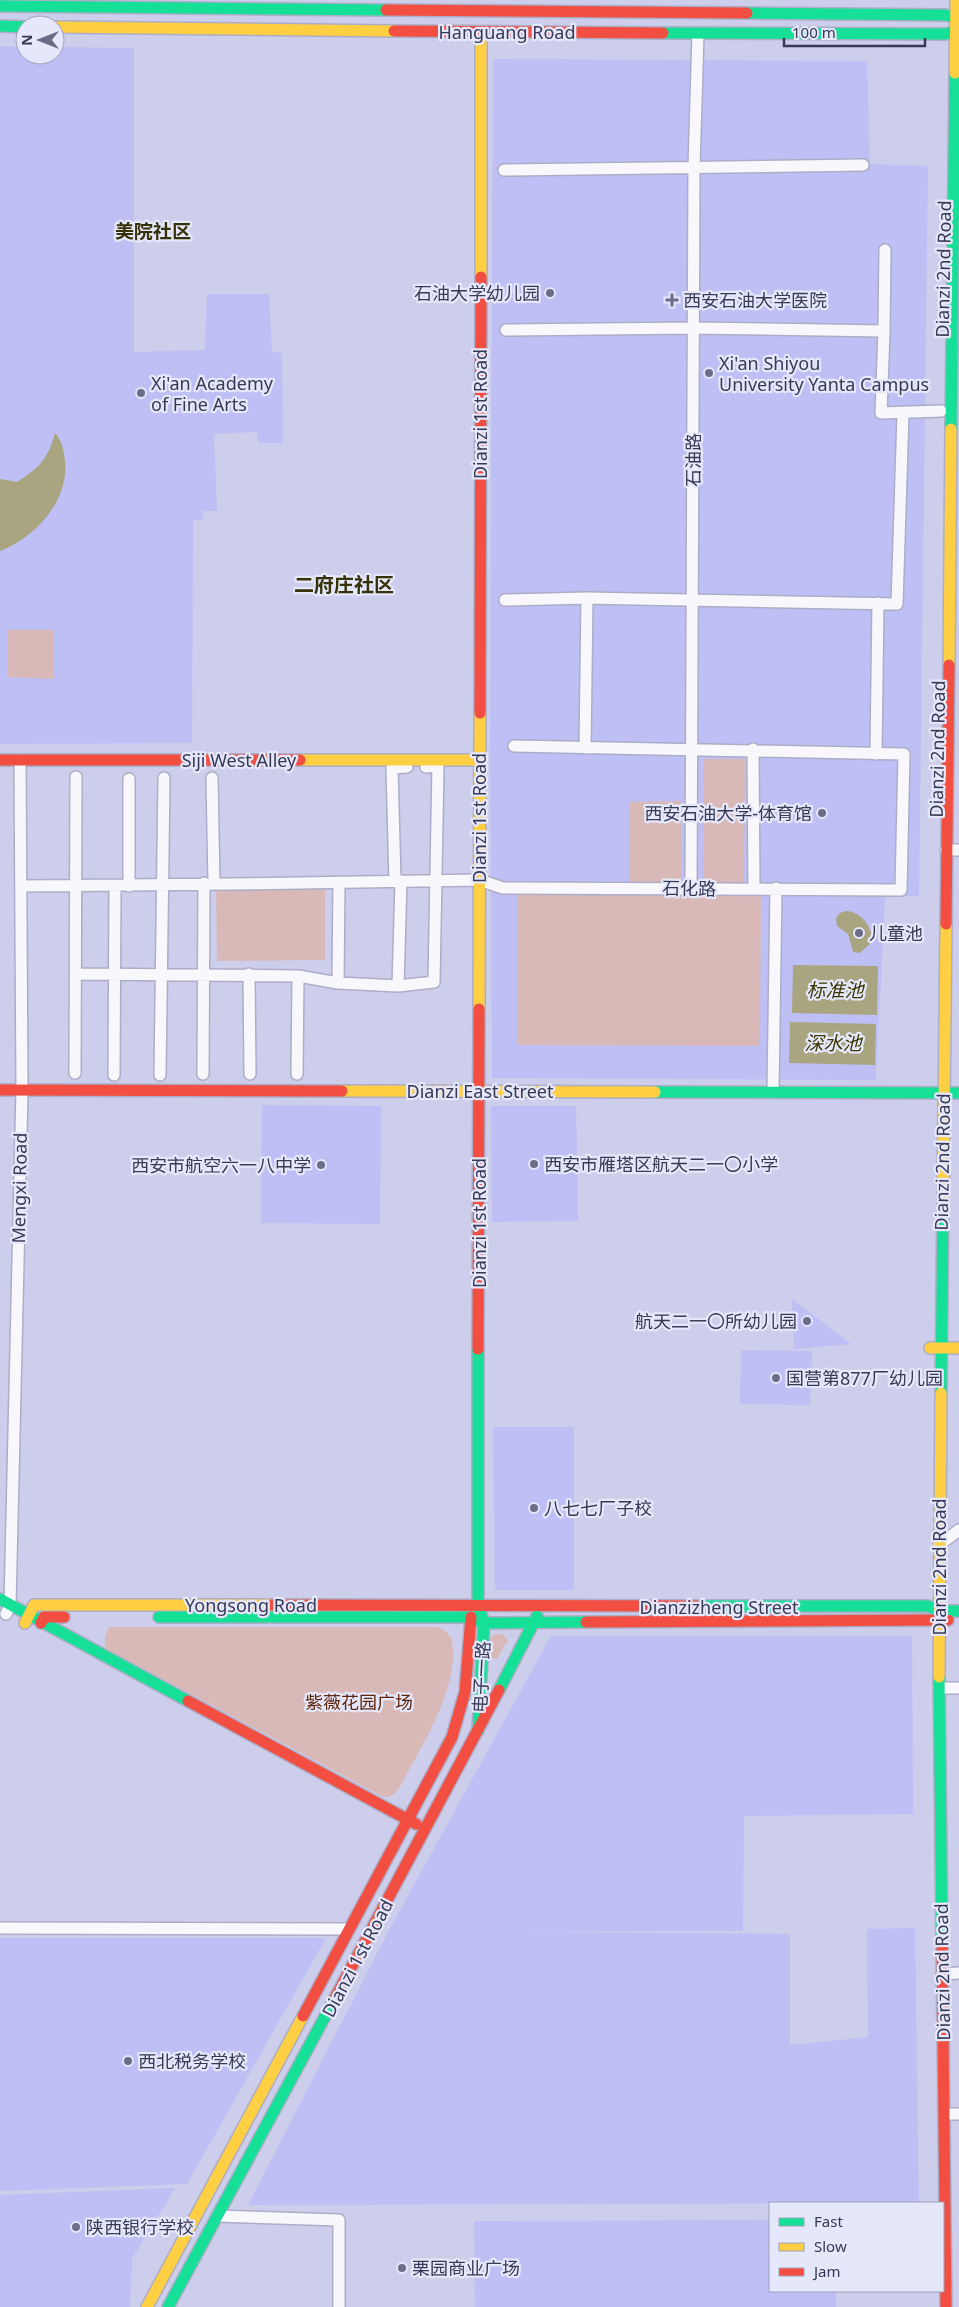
<svg xmlns="http://www.w3.org/2000/svg" width="959" height="2307" font-family="'Noto Sans','Noto Sans SC',sans-serif">
	<style>
		.built { fill: #bebff4 }
		.green { fill: #d9b9b8 }
		.water { fill: #aaa581 }
		.lines { fill: none; stroke-linecap: round; stroke-linejoin: round }
		.street-casing { stroke: #adadc7; stroke-width: 14 }
		.fast-casing { stroke: #adadc7; stroke-width: 14 }
		.slow-casing { stroke: #adadc7; stroke-width: 14 }
		.jam-casing { stroke: #adadc7; stroke-width: 14 }
		.street { stroke: #f8f8fc; stroke-width: 11 }
		.fast { stroke: #16e098; stroke-width: 11 }
		.slow { stroke: #ffcf43; stroke-width: 11 }
		.jam { stroke: #f24e42; stroke-width: 11 }
		.poi-dot { fill: #6c6d89; stroke: #e5e7fb; stroke-width: 2 }
		.labels { text-anchor: middle; dominant-baseline: central; stroke-width: 4.5; stroke-linejoin: round; paint-order: stroke }
		.street-label { font-size: 18px; fill: #383954; stroke: #e5e7fb }
		.poi-label { font-size: 18px; fill: #383954; stroke: #e5e7fb; text-anchor: start }
		.park-label { font-size: 18px; fill: #60260a; stroke: #e5e7fb }
		.neighbourhood-label { font-size: 19px; font-weight: bold; fill: #363106; stroke: #e5e7fb }
		.water-label { font-size: 19px; font-style: italic; fill: #3d3700; stroke: #e5e7fb }
		.quarter-label { font-size: 20px; font-weight: bold; fill: #363106; stroke: #e5e7fb }
	</style>
	<rect width="100%" height="100%" fill="#cdceeb"/>
	<path class="built" d="M0,46L25,47V55H55V47L134,48V352L205,350L207,294H269L272,352L282,353L283,443H258L257,432L214,434L217,511H203V520H193L192,743L0,744Z
		M493,59L867,61L870,164L928,166L919,896L885,897L876,1080L492,1078L490,735Z
		M262,1105L381,1106L380,1224L261,1223Z
		M491,1106H576L578,1221L492,1222Z
		M792,1299L851,1344L794,1349Z
		M741,1350L812,1351L810,1405L740,1404Z
		M493,1427H574V1590H495Z
		M551,1636H912L913,1814L744,1816L743,1931L499,1932L790,1934V2045L868,2037L867,1929L915,1928L919,2203L248,2205L388,1932Z
		M0,1938H326L187,2184L0,2191Z
		M175,2188L132,2259L130,2307H0V2195Z
		M770,2220V2291H836V2307H475L474,2221Z"/>
	<path class="green" d="M7,630H54V679L7,677Z
		M704,759H745L744,883L703,882Z
		M681,801V883H630V802Z
		M325,887V960L217,961L216,888Z
		M518,893L761,894L760,1046L518,1045Z
		M109,1627H437C444,1629 451,1633 452,1642C459,1681 429,1735 410,1768C405,1776 401,1788 394,1794C390,1797 388,1797 383,1797L105,1648V1637Z
		M495,1634H502L508,1640L497,1659L489,1658L491,1637Z"/>
	<path class="water" d="M55,433C62,441 64,451 65,461C69,501 35,538 0,551V479L17,482C39,468 48,459 55,433Z
		M846,911C862,912 871,926 873,941L860,953L853,952L848,934L837,926L836,918L840,913Z
		M793,965L878,966L877,1015L792,1013Z
		M790,1022L876,1024L875,1065L789,1063Z"/>
	<g class="lines">
		<g class="street-casing">
			<path id="street" d="M504,170L863,165
				M506,330L693,328L884,331L881,413L941,411
				M884,331L885,250
				M505,600L587,598L897,604L903,414
				M585,748L587,598
				M753,749L754,889
				M876,754L878,603
				M212,778L214,883
				M129,779V886
				M946,850H959
				M395,881L392,768L407,767
				M339,882L338,983L398,986L434,982L438,766L426,767
				M22,886C174,885 327,883 479,880L503,888L901,890L904,754L514,746
				M691,887L694,167L698,34
				M76,974L298,976L338,983
				M249,974L250,1074
				M398,986L401,881
				M75,1073L76,777
				M203,1074L204,883
				M297,1074L298,976
				M114,1075L115,886
				M160,1075L164,778
				M773,1091L776,888
				M939,1545L959,1530
				M6,1614L10,1605L22,1090L20,760
				M939,1688H959
				M0,1928L348,1929
				M942,1974L959,1973
				M944,2114H959
				M217,2216L339,2220V2307"/>
		</g>
		<g class="fast-casing">
			<path id="fast" d="M0,6L386,10
				M747,13L945,15L959,18
				M0,26L25,27
				M663,33L945,34L959,31
				M951,429L955,73
				M655,1092L959,1093
				M941,1393L943,1201
				M0,1599L188,1701
				M697,1606H928L939,1611H959
				M159,1617H471L484,1623L586,1622
				M939,1677L942,1940
				M499,1690L537,1616
				M478,1731L484,1623L478,1605V1349
				M168,2307L335,1998"/>
		</g>
		<g class="slow-casing">
			<path id="slow" d="M55,27L394,31
				M955,73L956,0
				M481,277V32
				M949,665L951,429
				M300,760H478
				M479,1009L480,713
				M342,1091L655,1092
				M943,1201L946,924
				M930,1348H959
				M25,1623L34,1605H271
				M939,1677L941,1393
				M147,2307L303,2016"/>
		</g>
		<g class="jam-casing">
			<path id="jam" d="M386,10L747,13
				M394,31L663,33
				M480,713L481,277
				M0,760H300
				M946,924L949,665
				M0,1090L342,1091
				M478,1349L479,1009
				M271,1605L697,1606
				M586,1622L948,1620
				M41,1623L44,1617H64
				M188,1701L416,1824
				M942,1940L946,2307
				M335,1998L499,1690
				M303,2016L452,1737L465,1692L471,1617"/>
		</g>
		<use href="#street" class="street"/>
		<use href="#fast" class="fast"/>
		<use href="#slow" class="slow"/>
		<use href="#jam" class="jam"/>
	</g>
	<g class="poi-dot">
		<circle cx="550" cy="293" r="5"/>
		<path d="M669.5 292.5h5v5h5v5h-5v5h-5v-5h-5v-5h5z"/>
		<circle cx="709" cy="373" r="5"/>
		<circle cx="141" cy="393" r="5"/>
		<circle cx="822" cy="813" r="5"/>
		<circle cx="859" cy="933" r="5"/>
		<circle cx="534" cy="1164" r="5"/>
		<circle cx="321" cy="1165" r="5"/>
		<circle cx="807" cy="1321" r="5"/>
		<circle cx="776" cy="1378" r="5"/>
		<circle cx="534" cy="1508" r="5"/>
		<circle cx="128" cy="2061" r="5"/>
		<circle cx="76" cy="2227" r="5"/>
		<circle cx="402" cy="2268" r="5"/>
	</g>
	<g class="labels">
		<g class="street-label">
			<text x="507" y="32">Hanguang Road</text>
			<text transform="translate(943 269) rotate(-89)">Dianzi 2nd Road</text>
			<text transform="translate(480 414) rotate(-90)">Dianzi 1st Road</text>
			<text transform="translate(693 460) rotate(-90)">石油路</text>
			<text transform="translate(937 749) rotate(-89)">Dianzi 2nd Road</text>
			<text x="239" y="760">Siji West Alley</text>
			<text transform="translate(479 818) rotate(-90)">Dianzi 1st Road</text>
			<text transform="translate(689 888) rotate(1)">石化路</text>
			<text x="480" y="1091">Dianzi East Street</text>
			<text transform="translate(942 1162) rotate(-89)">Dianzi 2nd Road</text>
			<text transform="translate(19 1188) rotate(-89)">Mengxi Road</text>
			<text transform="translate(479 1223) rotate(-90)">Dianzi 1st Road</text>
			<text transform="translate(939 1567) rotate(-90)">Dianzi 2nd Road</text>
			<text x="251" y="1605">Yongsong Road</text>
			<text x="719" y="1607">Dianzizheng Street</text>
			<text transform="translate(481 1677) rotate(-87)">电子一路</text>
			<text transform="translate(357 1958) rotate(-62)">Dianzi 1st Road</text>
			<text transform="translate(942 1972) rotate(-91)">Dianzi 2nd Road</text>
		</g>
		<g class="poi-label">
			<text x="540" y="293" text-anchor="end">石油大学幼儿园</text>
			<text x="683" y="300">西安石油大学医院</text>
			<text x="719" y="363">Xi'an Shiyou<tspan x="719" dy="21">University Yanta Campus</tspan></text>
			<text x="151" y="383">Xi'an Academy<tspan x="151" dy="21">of Fine Arts</tspan></text>
			<text x="812" y="813" text-anchor="end">西安石油大学-体育馆</text>
			<text x="869" y="933">儿童池</text>
			<text x="544" y="1164">西安市雁塔区航天二一〇小学</text>
			<text x="311" y="1165" text-anchor="end">西安市航空六一八中学</text>
			<text x="797" y="1321" text-anchor="end">航天二一〇所幼儿园</text>
			<text x="786" y="1378">国营第877厂幼儿园</text>
			<text x="544" y="1508">八七七厂子校</text>
			<text x="138" y="2061">西北税务学校</text>
			<text x="86" y="2227">陕西银行学校</text>
			<text x="412" y="2268">栗园商业广场</text>
		</g>
		<g class="park-label">
			<text x="359" y="1702">紫薇花园广场</text>
		</g>
		<g class="neighbourhood-label">
			<text x="153" y="231">美院社区</text>
		</g>
		<g class="water-label">
			<text x="835" y="990">标准池</text>
			<text x="833" y="1043">深水池</text>
		</g>
		<g class="quarter-label">
			<text x="344" y="584">二府庄社区</text>
		</g>
	</g>
	<rect x="769" y="2202" width="175" height="90" fill="#e5e7fb" stroke="#a0a1b8"/>
	<rect x="779" y="2218" width="25" height="8" fill="#16e098" stroke="#a0a1b8"/>
	<text x="814" y="2227" font-size="15" fill="#383954">Fast</text>
	<rect x="779" y="2243" width="25" height="8" fill="#ffcf43" stroke="#a0a1b8"/>
	<text x="814" y="2252" font-size="15" fill="#383954">Slow</text>
	<rect x="779" y="2268" width="25" height="8" fill="#f24e42" stroke="#a0a1b8"/>
	<text x="814" y="2277" font-size="15" fill="#383954">Jam</text>
	<g transform="translate(40 40) rotate(270)"><circle r="24" fill="#e5e7fb" stroke="#a0a1b8"/>
	<path d="M0-4L9 19L0 12L-9 19Z" fill="#6c6d89"/>
	<text y="-8" font-size="14" font-weight="bold" text-anchor="middle" fill="#383954">N</text>
	</g>
	<path d="M784 38v8h141v-8" fill="none" stroke="#383954" stroke-width="2.5"/>
	<text x="792" y="38" font-size="15" fill="#383954" stroke="#e5e7fb" stroke-width="4" paint-order="stroke">100 m</text>
</svg>
